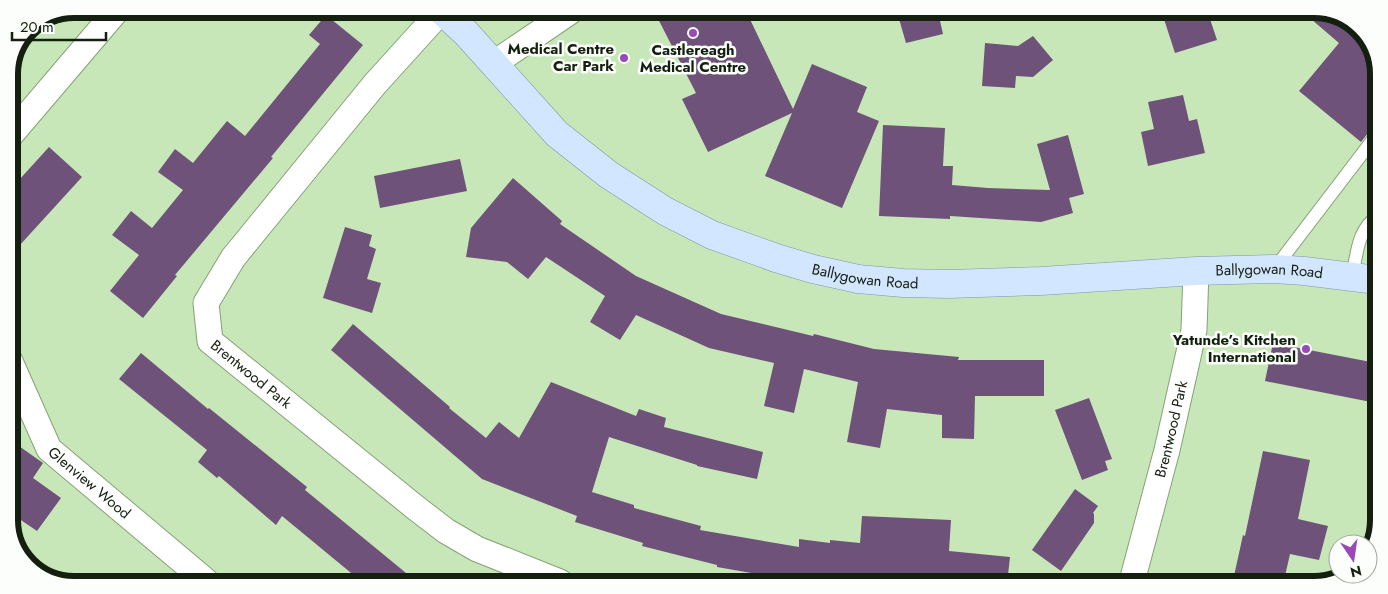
<svg xmlns="http://www.w3.org/2000/svg" width="1388" height="594" font-family="Jost,sans-serif">
	<style>
		.building { fill: #6e5279 }
		.lines { fill: none; stroke-linecap: round; stroke-linejoin: round }
		.lane-casing { stroke: #85a277; stroke-width: 14 }
		.street-casing { stroke: #85a277; stroke-width: 27 }
		.primary-casing { stroke: #7d95ab; stroke-width: 29 }
		.lane { stroke: #fff; stroke-width: 12 }
		.street { stroke: #fff; stroke-width: 25 }
		.primary { stroke: #d3e6ff; stroke-width: 28 }
		.poi-dot { fill: #9a49b9; stroke: #fbfefa; stroke-width: 2 }
		.labels { text-anchor: middle; dominant-baseline: central; stroke-width: 5; stroke-linejoin: round; paint-order: stroke }
		.poi-label { font-size: 15px; font-weight: bold; fill: #141f0f; stroke: #fbfefa; text-anchor: end }
		.street-label { font-size: 15px; fill: #141f0f; stroke: #fbfefa }
		.rim { fill: none; stroke: #141f0f; stroke-width: 6 }
	</style>
	<rect width="100%" height="100%" fill="#c8e7b9"/>
	<path class="building" d="M654,11H746L793,109L812,64L867,87L857,112L879,121L842,208L765,176L792,113L708,152L682,99L696,93Z
		M897,12H938L943,34L906,43Z
		M1162,13H1208L1217,40L1175,53Z
		M1304,13L1339,14L1366,34L1379,69V125L1372,128L1361,142L1299,91L1339,43Z
		M326,15L363,45L271,157L273,158L175,275L177,276L143,318L110,291L139,255L112,235L131,211L152,228L183,190L158,172L175,149L193,163L227,121L245,136L320,44L309,35Z
		M1033,36L1053,60L1033,77L1016,76L1015,88L982,86L985,43L1018,46Z
		M1183,95L1189,121L1197,119L1205,153L1148,166L1141,132L1154,129L1148,102Z
		M883,125L945,128L943,166H953L952,185L988,188L1050,190L1037,144L1068,135L1084,194L1069,198L1073,213L1041,222L950,216V219L879,216Z
		M49,147L82,177L9,257V191Z
		M460,159L467,191L380,208L374,176Z
		M513,178L562,221L560,224L636,276L721,314L813,336L814,334L874,349L959,357L958,360H1044V396H975L974,439L942,438V415L887,409L880,448L847,442L858,382L804,369L794,413L764,406L774,363L709,348L636,315L620,340L590,322L605,296L546,257L528,279L507,262L466,257L471,228Z
		M345,227L372,235L369,246L376,249L367,279L381,283L372,313L323,298Z
		M353,324L450,407L449,408L486,438L499,422L519,438L551,382L636,416L639,409L666,418L664,427L763,452L757,479L697,466V465L609,437L592,492L634,505V508L701,526L700,530L799,547V539L830,543V540L860,543L862,516L951,520L949,551L1010,557L1007,584L838,583L792,580L717,567V565L642,546L643,543L575,522L577,516L482,479L331,350Z
		M1273,343L1376,363V403L1265,381Z
		M141,353L208,409L209,408L307,487L305,490L417,582H362L282,516L276,525L219,476L217,478L198,462L207,450L119,379Z
		M1089,398L1112,459L1105,461L1108,470L1082,480L1055,410Z
		M9,439L43,463L33,478L61,498L37,531L9,512Z
		M1263,451L1310,460L1298,519L1328,526L1319,560L1290,554L1285,576L1270,573L1268,585H1232L1243,535L1245,536Z
		M1075,489L1098,506L1093,513L1094,514V523L1061,571L1032,550Z"/>
	<g class="lines">
		<g class="lane-casing">
			<path id="lane" d="M1275,268L1378,133
				M1352,277C1357,255 1357,229 1378,216"/>
		</g>
		<g class="street-casing">
			<g id="street">
				<path id="s1" d="M442,10L375,84L233,258L206,303L210,341L416,508L446,531L477,549L560,582"/>
				<path d="M493,64L571,11"/>
				<path d="M9,137L118,9"/>
				<path id="s2" d="M9,359L49,449L206,581"/>
				<path id="s3" d="M1131,585L1167,450L1194,330L1196,271"/>
			</g>
		</g>
		<g class="primary-casing">
			<g id="primary">
				<path id="s4" d="M441,10L466,33L557,134L609,175L665,211L712,235L776,258L813,269L858,279L903,283L949,284L1041,281L1196,271L1275,269L1304,271L1377,280"/>
			</g>
		</g>
		<use href="#lane" class="lane"/>
		<use href="#street" class="street"/>
		<use href="#primary" class="primary"/>
	</g>
	<g class="poi-dot">
		<circle cx="693" cy="33" r="5"/>
		<circle cx="624" cy="58" r="5"/>
		<circle cx="1306" cy="349" r="5"/>
	</g>
	<g class="labels">
		<g class="poi-label">
			<text x="614" y="49">Medical Centre<tspan x="614" dy="17">Car Park</tspan></text>
			<text x="693" y="50" text-anchor="middle">Castlereagh<tspan x="693" dy="17">Medical Centre</tspan></text>
			<text x="1296" y="340">Yatunde’s Kitchen<tspan x="1296" dy="17">International</tspan></text>
		</g>
		<g class="street-label">
			<text stroke="none"><textPath href="#s4" startOffset="920">Ballygowan Road</textPath></text>
			<text stroke="none"><textPath href="#s4" startOffset="515">Ballygowan Road</textPath></text>
			<text stroke="none"><textPath href="#s1" startOffset="468">Brentwood Park</textPath></text>
			<text stroke="none"><textPath href="#s3" startOffset="161">Brentwood Park</textPath></text>
			<text stroke="none"><textPath href="#s2" startOffset="151">Glenview Wood</textPath></text>
		</g>
	</g>
	<path d="M0 0H1388V594H0ZM74 18H1314A56 56 0 0 1 1370 74V520A56 56 0 0 1 1314 576H74A56 56 0 0 1 18 520V74A56 56 0 0 1 74 18Z" fill="#fbfefa" fill-rule="evenodd"/>
	<path class="rim" d="M74 18H1314A56 56 0 0 1 1370 74V520A56 56 0 0 1 1314 576H74A56 56 0 0 1 18 520V74A56 56 0 0 1 74 18Z"/>
	<g transform="translate(1353 559) rotate(167)"><circle r="24" fill="#fbfefa" stroke="#9fa59c"/>
	<path d="M0-4L9 19L0 12L-9 19Z" fill="#9a49b9"/>
	<text y="-8" font-size="14" font-weight="bold" text-anchor="middle" fill="#141f0f">N</text>
	</g>
	<path d="M12 32v8h94v-8" fill="none" stroke="#141f0f" stroke-width="2.5"/>
	<text x="20" y="32" font-size="15" fill="#141f0f" stroke="#fbfefa" stroke-width="4" paint-order="stroke">20 m</text>
</svg>
